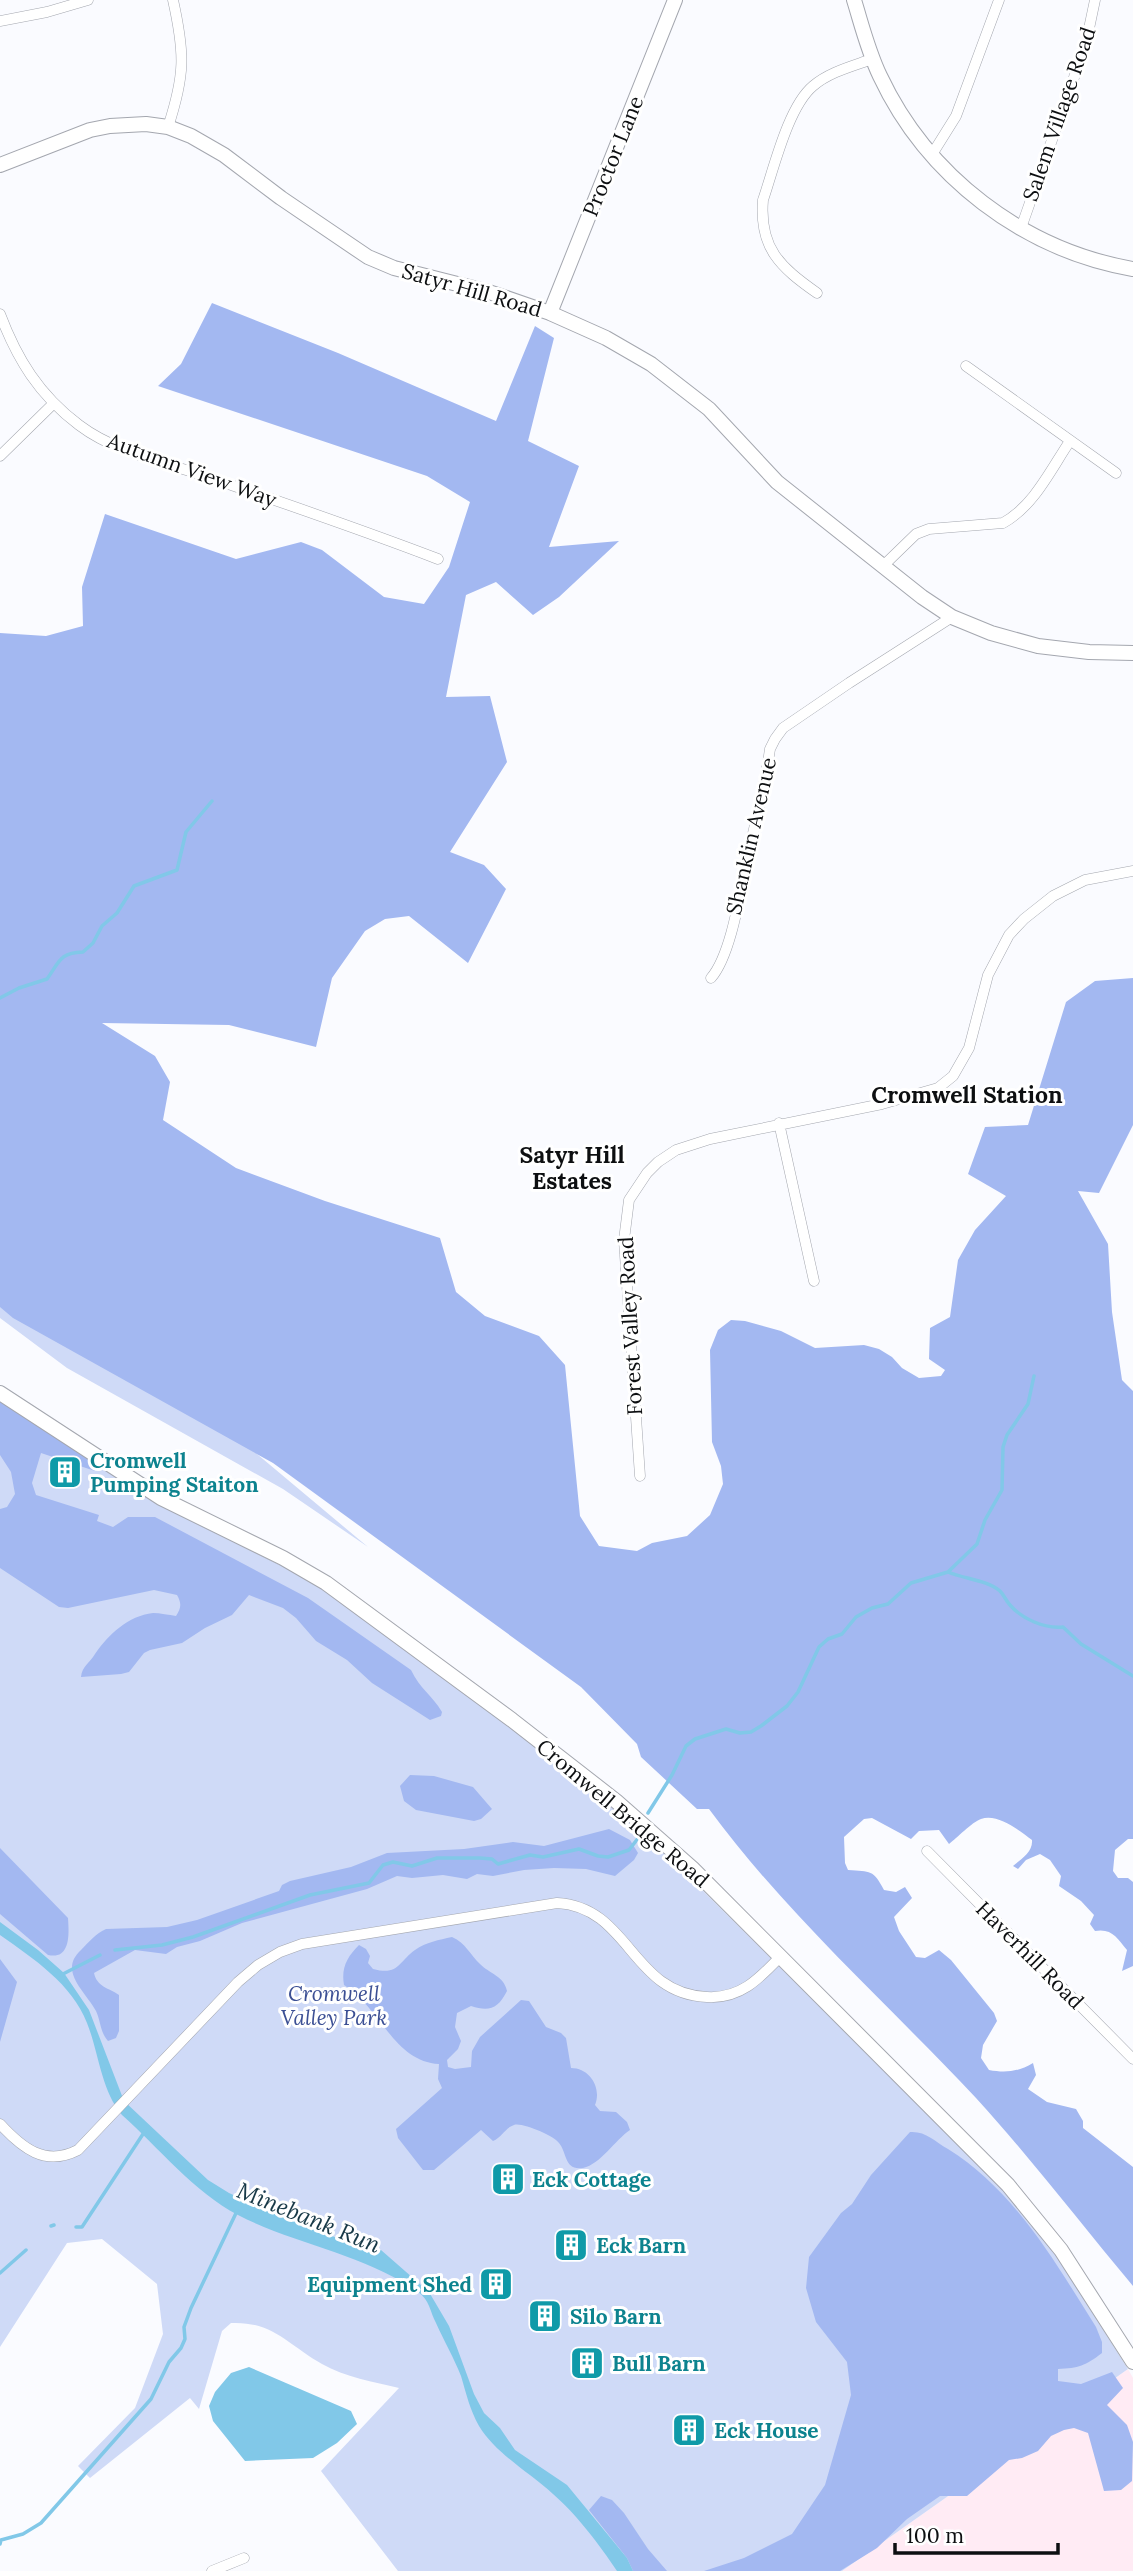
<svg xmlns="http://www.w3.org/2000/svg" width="1133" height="2571" font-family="Lora,serif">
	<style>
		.commercial { fill: #ffebf4 }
		.green { fill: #cfdaf7 }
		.forest { fill: #a3b8f1 }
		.water { fill: #81c8e8 }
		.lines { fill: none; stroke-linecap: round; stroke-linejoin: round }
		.stream { stroke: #81c8e8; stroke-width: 3.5 }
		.street-casing { stroke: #a4a7af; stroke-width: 11 }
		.secondary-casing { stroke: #a4a7af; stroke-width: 16 }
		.street { stroke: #fff; stroke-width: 10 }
		.secondary { stroke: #fff; stroke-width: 14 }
		.labels { text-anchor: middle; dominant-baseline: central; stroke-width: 6; stroke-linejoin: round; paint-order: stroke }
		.street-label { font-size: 21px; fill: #0d0f11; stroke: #fff }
		.culture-label { font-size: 21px; font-weight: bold; fill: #0d838f; stroke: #fff; text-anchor: start }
		.park-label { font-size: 21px; font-style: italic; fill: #3b4f94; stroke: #fff }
		.neighbourhood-label { font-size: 23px; font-weight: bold; fill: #0d0f11; stroke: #fff }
		.water-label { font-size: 23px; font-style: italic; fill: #183947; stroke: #fff }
	</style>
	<rect width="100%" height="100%" fill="#fafbff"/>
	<path class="commercial" d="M1128,2369L1133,2378V2571H842Z"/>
	<path class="green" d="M0,1239L368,1547L283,1489L67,1368L0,1318Z
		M0,1399L165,1508L310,1580L509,1725L628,1820L678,1866L1005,2190L1045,2238L1128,2369L842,2571H398L321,2471L399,2388C374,2382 345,2377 322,2364C288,2345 273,2321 231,2323L222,2331L199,2409L190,2398L90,2478L78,2466L135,2408L163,2334L157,2284L102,2239L67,2243L0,2347Z"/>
	<path class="forest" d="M212,303L338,353L496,421L535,326L554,338L528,441L579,466L549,547L619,541L559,597L533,615L496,582L466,595L446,697L490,696L507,762L450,852L484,865L506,889L468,963L409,916L385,919L365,931L332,978L316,1047L229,1025L102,1023L155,1056L170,1082L163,1120L236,1168L325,1201L440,1238L456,1292L485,1316L539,1336L565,1365L580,1516L599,1546L637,1551L652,1543L687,1536L710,1515L723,1484L721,1466L712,1442L710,1350L718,1330L731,1320L745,1321L781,1331L815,1348L864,1345L879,1349L892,1357L902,1368L919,1378L941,1376L945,1370L929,1359L930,1328L950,1317L958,1260L975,1230L1006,1196L968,1174L985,1127L1028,1125L1066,1002L1095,981L1133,978V1125L1099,1193L1078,1191L1108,1244L1112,1312L1122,1380L1133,1391V1839H1128L1115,1850L1113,1871L1118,1878H1128L1133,1882V1966L1122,1971L1127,1950C1117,1938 1112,1928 1095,1931L1090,1924L1094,1915L1081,1901L1059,1886L1061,1876L1050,1860L1040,1854L1026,1860L1018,1869L1013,1866C1021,1859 1033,1852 1032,1840C1020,1831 998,1813 981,1819C972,1822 957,1838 949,1844L939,1830L919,1831L911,1839L872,1818L864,1819L844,1837L845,1863L848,1870C871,1872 873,1869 884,1890L896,1892L905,1887L912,1898L894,1917L899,1931L916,1957L925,1958L939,1950L951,1960L994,2013L997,2021L983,2045L981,2058L989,2070C1005,2073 1018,2072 1033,2063L1036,2075L1028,2089L1047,2102L1076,2109L1083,2121V2128L1133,2167V2286C1081,2224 1030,2157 976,2098C886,2002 787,1915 709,1809H697L641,1757L637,1744L581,1687L273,1463L13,1318L0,1307V633L46,636L83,626L82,587L105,514L236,559L301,542L322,550L384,597L424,604L449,567L470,502L427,476L158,386L181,364Z
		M0,1401L92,1462L95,1471L41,1453L32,1483L36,1495L99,1515L97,1521L113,1527L128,1517H155L308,1598L411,1670C420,1689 432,1695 442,1712L441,1716L430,1720L372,1683L347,1660L316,1641L296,1618L283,1608L249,1595L232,1615L205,1628L182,1643L150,1650L144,1653L129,1672L121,1674L81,1677C82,1666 90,1663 95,1654C109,1634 128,1616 153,1613C160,1613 169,1615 176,1616C181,1608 182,1604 177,1595L154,1590L68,1608L59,1607L0,1568V1509L7,1507L15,1494L11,1472L0,1455Z
		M410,1775L434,1776L473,1787L492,1809L481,1819L474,1821L416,1810L404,1801L400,1786Z
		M609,1829L630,1840L638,1853L634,1860L615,1876L586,1869L554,1868L524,1870L493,1876L477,1874L467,1879L443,1875L412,1878L397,1876L367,1889L242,1923L200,1941L177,1947L166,1954L135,1950L94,1973C97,1987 109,1988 119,1995V2031L116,2038L108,2041C100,2032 101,2022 96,2011C85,1991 58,1971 81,1950C89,1942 95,1934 106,1929L167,1927L197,1920L279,1891L282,1885L290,1881L351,1867L387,1853L464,1849L513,1842L544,1846Z
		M0,1848L68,1918C69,1933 71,1960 48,1955L0,1914Z
		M452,1937C466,1943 470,1955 480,1964C490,1974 504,1976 507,1991C498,2009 489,2012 471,2006L457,2013L455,2027L461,2041L458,2049L447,2060L448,2067L455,2069L471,2067L472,2051L480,2037L521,2000L529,2001L546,2027L561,2033L566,2038L571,2068C590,2068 602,2088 595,2105L600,2111L616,2112L627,2122L630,2130C615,2140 601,2164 583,2168C564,2171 567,2152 559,2143C554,2136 522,2122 514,2125C505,2128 502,2137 493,2141L481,2130L434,2170H423L398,2138L396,2129L442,2088L438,2079L439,2064C394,2062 379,2006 344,1985C341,1968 347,1957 359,1945L366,1949L370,1956L368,1963L373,1969C399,1976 398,1962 415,1950C426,1942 439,1940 452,1937Z
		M0,1959L17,1982L0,2042Z
		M910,2132C926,2131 934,2141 948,2149C1015,2191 1055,2262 1096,2327L1102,2342V2353C1085,2366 1079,2368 1058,2369V2381L1081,2384L1112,2372L1123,2388L1107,2405L1127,2425L1133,2442L1132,2481L1121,2490L1104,2491L1088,2433L1074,2428L1064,2430L1051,2436L1038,2451L1022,2458L1009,2460L967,2496H940L907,2519L877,2548L840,2571H704L744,2558L792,2534L825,2485L851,2395L847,2362L816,2322L806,2288L809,2257L841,2213L852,2204L871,2175Z
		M601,2496L612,2500L624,2513L648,2549L667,2571H633L627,2558L589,2510Z"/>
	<path class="water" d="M0,1922L38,1950L64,1973L89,2010L124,2101L208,2180L229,2193L288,2219L363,2248L381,2250L429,2292L449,2326L474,2394L484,2413L500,2428L515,2450L567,2485L627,2558L633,2571H617C598,2543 578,2516 553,2494C529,2472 496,2454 479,2426C470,2410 466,2393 461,2376C454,2358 444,2341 436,2323C430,2312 430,2300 418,2292C365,2254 296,2245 238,2215C194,2192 159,2148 122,2115C101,2090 99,2053 87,2023C72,1984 34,1959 0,1935Z
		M249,2367L351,2411L357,2424L337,2443L313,2458L245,2461L213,2421L209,2406L215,2392L231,2373Z"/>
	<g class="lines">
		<path class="stream" d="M0,998L19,988L47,979C60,961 59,953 83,952L93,943L102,926L117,913L134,886L177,870L186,832L212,801
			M948,1572C964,1579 987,1580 1000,1591C1004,1595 1006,1601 1010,1605C1022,1619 1045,1629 1063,1627L1081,1644L1133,1676
			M648,1813L672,1775L686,1746L695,1739L726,1729L740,1733L751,1732L761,1726L787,1706L798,1692L819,1647L828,1639L842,1634L856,1617L872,1608L888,1604L911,1583L948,1572L977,1544L985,1520L1002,1490L1003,1447L1007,1435L1028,1404L1034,1376
			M115,1950L162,1945L193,1937L310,1895L369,1883L383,1865L393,1862L412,1866L437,1858H480L492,1859L498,1864L530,1855L543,1857L579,1849L598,1856L608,1857L629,1850L639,1837
			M61,1975L100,1955
			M51,2226L54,2225
			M76,2227H82L145,2131
			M0,2273L26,2250
			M0,2544L1,2540L23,2534L41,2523L151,2399L169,2362L181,2348L185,2339L184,2327L191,2308L237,2211"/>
		<g class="street-casing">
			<path id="street" d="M0,21L47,12L88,0
				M168,127C185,75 185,54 173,0
				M931,156L956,116L999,0
				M1021,228L1078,66L1087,38L1095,0
				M817,293C780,267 759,248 763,200C774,168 788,107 813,86C829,72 853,66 872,59
				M0,314C17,359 39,395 79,425C113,451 162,462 202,475C281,502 360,529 438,559
				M966,366L1116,473
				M0,456L53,404
				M883,566L916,534L929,529L1003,523C1034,506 1051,469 1070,441
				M711,978C732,954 741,887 748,855C756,820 765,785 770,749L775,739L783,728L849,683L952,617
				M779,1123L814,1281
				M640,1476L624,1240L629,1200L647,1173L658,1162L676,1150L710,1139L882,1104L938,1088L953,1076L969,1048L988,975L1009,935L1024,919L1053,896L1085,880L1133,871
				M927,1851L1133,2059
				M0,2124C22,2148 45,2167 78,2150L238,1982L258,1965L280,1952L302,1944L557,1903C630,1907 631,1994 707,1997C740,1999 759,1979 780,1957
				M212,2571L244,2558"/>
		</g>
		<g class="secondary-casing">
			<path id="secondary" d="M854,0C862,26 868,51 880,76C927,176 1023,250 1133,269
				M0,165L90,130L110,126L146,124L168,127L191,136L224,155L281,198L368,257L394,268L489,292L550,313L606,338L651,364L709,409L777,482L922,597L952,617L991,633L1038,646L1089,652L1133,653
				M550,313L675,0
				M0,1393L161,1498L283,1558L326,1583L512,1720L616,1801L692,1868L1008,2185L1061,2250L1133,2362"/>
		</g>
		<use href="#street" class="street"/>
		<use href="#secondary" class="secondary"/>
	</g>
	<defs>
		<g id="building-square" transform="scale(1.75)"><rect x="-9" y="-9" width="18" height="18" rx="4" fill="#0f9aa8" stroke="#fff"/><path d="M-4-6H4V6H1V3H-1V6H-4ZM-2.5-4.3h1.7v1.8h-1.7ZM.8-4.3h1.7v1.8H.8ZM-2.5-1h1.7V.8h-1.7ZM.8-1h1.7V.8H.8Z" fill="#fff"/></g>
	</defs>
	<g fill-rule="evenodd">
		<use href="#building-square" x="65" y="1472"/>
		<use href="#building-square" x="508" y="2179"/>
		<use href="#building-square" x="571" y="2245"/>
		<use href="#building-square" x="496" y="2284"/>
		<use href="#building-square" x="545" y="2316"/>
		<use href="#building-square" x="587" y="2363"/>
		<use href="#building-square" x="689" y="2430"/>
	</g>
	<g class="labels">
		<g class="street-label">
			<text transform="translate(1059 114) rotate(-71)">Salem Village Road</text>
			<text transform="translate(613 156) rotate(-68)">Proctor Lane</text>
			<text transform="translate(472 290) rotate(16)">Satyr Hill Road</text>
			<text transform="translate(192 470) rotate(20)">Autumn View Way</text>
			<text transform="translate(751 836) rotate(-77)">Shanklin Avenue</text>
			<text transform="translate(630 1326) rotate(-93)">Forest Valley Road</text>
			<text transform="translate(623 1813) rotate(40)">Cromwell Bridge Road</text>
			<text transform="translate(1030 1955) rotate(45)">Haverhill Road</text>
		</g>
		<g class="culture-label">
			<text x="90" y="1460">Cromwell<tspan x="90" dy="24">Pumping Staiton</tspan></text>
			<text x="532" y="2179">Eck Cottage</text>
			<text x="596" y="2245">Eck Barn</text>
			<text x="472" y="2284" text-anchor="end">Equipment Shed</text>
			<text x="570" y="2316">Silo Barn</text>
			<text x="612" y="2363">Bull Barn</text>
			<text x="714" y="2430">Eck House</text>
		</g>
		<g class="park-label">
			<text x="334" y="1993">Cromwell<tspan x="334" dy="24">Valley Park</tspan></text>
		</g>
		<g class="neighbourhood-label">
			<text x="967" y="1094">Cromwell Station</text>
			<text x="572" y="1154">Satyr Hill<tspan x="572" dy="26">Estates</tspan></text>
		</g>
		<g class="water-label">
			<text transform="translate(309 2217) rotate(22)">Minebank Run</text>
		</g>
	</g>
	<path d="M895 2543v10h163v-10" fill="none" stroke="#0d0f11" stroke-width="3.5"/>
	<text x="906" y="2543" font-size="21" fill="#0d0f11" stroke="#ffffff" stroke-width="5" paint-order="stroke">100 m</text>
</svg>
